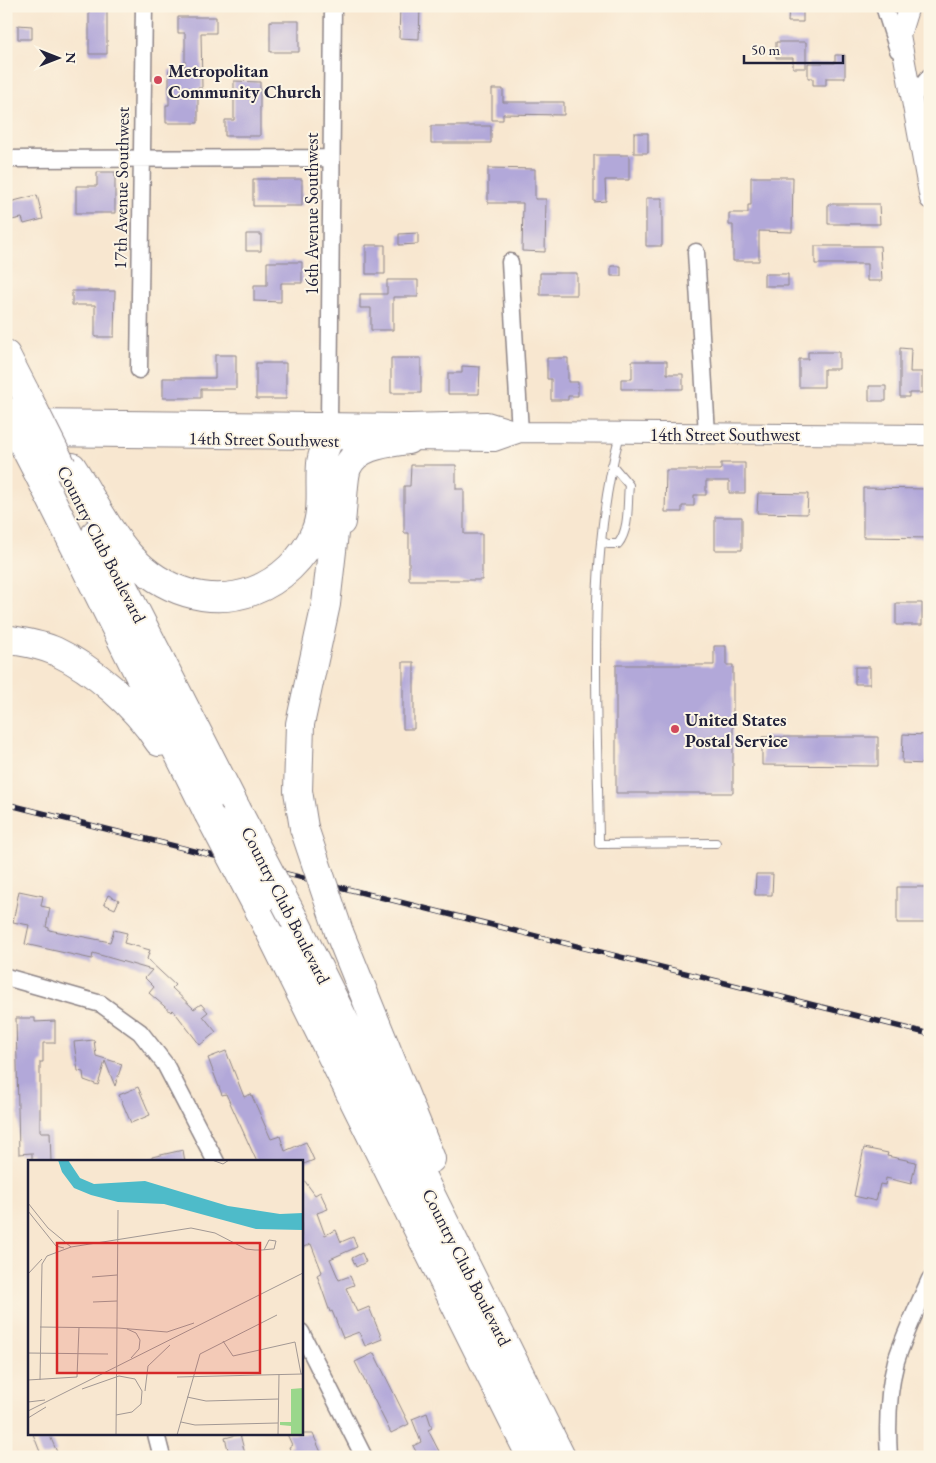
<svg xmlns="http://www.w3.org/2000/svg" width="936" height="1463" font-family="'EB Garamond',serif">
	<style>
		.building { fill: #b2a8d9 }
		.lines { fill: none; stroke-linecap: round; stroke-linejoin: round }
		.service-casing { stroke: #8d8486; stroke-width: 10 }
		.minor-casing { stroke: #8d8486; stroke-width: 19 }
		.tertiary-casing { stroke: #8d8486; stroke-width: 22 }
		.motorway-casing { stroke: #8d8486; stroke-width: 30 }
		.service { stroke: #fff; stroke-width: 8 }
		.minor { stroke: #fff; stroke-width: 16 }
		.tertiary { stroke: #fff; stroke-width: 20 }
		.motorway { stroke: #fff; stroke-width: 28 }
		.rail-casing { stroke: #22223b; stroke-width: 5.5 }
		.rail { stroke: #fcf5e5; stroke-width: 4; stroke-dasharray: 11; stroke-linecap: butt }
		.motorway-bridge-casing { stroke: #8d8486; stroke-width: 30; stroke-linecap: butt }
		.motorway-bridge { stroke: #fff; stroke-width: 28 }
		.poi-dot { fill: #d1495b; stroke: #fcf5e5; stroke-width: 2 }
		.labels { text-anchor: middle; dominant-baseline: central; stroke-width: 4; stroke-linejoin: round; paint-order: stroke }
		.poi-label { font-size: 18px; font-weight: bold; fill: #22223b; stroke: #fcf5e5; text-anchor: start }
		.street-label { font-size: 18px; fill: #22223b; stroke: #fcf5e5 }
		.inset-road { fill: none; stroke: #a29894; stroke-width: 1 }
		.view { fill: #d62828; fill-opacity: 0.15; stroke: #d62828; stroke-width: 2.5 }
		.inset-edge { fill: none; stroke: #22223b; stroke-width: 2.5 }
	</style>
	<rect width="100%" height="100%" fill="#fcf5e5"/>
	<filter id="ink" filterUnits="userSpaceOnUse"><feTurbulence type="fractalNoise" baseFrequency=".02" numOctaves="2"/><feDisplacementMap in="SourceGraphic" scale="10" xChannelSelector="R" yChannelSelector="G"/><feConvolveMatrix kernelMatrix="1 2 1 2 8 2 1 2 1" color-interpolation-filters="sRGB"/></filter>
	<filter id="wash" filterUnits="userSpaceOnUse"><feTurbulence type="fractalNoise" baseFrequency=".0096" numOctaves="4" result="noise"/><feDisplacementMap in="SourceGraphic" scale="20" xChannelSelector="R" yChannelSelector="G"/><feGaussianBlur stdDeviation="1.12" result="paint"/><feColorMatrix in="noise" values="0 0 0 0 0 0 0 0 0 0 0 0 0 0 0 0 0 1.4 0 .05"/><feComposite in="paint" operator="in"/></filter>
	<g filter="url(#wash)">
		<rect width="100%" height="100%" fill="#f8e7d0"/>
		<g id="blocks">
			<path class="building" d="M400,6H420L419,39L399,38Z
				M789,6H803V22H788Z
				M89,9H107V54H89Z
				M178,17H216V33H201L202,88H198V123H166V105H169V70H185V33H178Z
				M270,21H299V52H270Z
				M18,25L32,26V39H18Z
				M776,42H806V68H793V58H776Z
				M835,55H845V78H826V85H813V78H808V63H835Z
				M234,81L260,82V136H225V120H234Z
				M492,89H503V102H564V115L503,114V120H492Z
				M431,126H491V143H431Z
				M634,133H648V153H634Z
				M594,155H629V180H605L606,201L594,202Z
				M488,168L535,169V199H546L545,252L522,251L523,203H488Z
				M97,172H115V213H76V186H97Z
				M751,177H793L792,232L759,231V261H733V225H729V213H748V205H751Z
				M253,179H302V206H253Z
				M37,195L43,219L24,224L22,218L6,221V203Z
				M646,198H662V246H646Z
				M828,204H879L880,224H828Z
				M418,233V244L399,245V234Z
				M246,234H261V251H246Z
				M366,245H385V274H366Z
				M815,246H880L882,281H867V264H815Z
				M267,262H302V283H281V302L254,301V285H267Z
				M611,266H621V276H611Z
				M540,273H577V295H540Z
				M764,274H788V286H764Z
				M387,280H418V297H393V330H371V308H360V294H387Z
				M72,291H115L114,337H95V305H72Z
				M900,348L911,349L910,372H922V393H909V397H900Z
				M808,352H839V369H824V387H799V359H808Z
				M215,355H236V389H201V398H163V378H215Z
				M391,358H421V393H391Z
				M547,358H568V382H578V396H568V400H551V379H547Z
				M632,361H667V374H683V389H621V379H632Z
				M256,363H286V399H256Z
				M462,366L480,367L479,394H448V373H462Z
				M869,386H886V401H869Z
				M721,463H745V493H729V481H706V495H694V506H682V512H665L666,470H721Z
				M411,465H456V489H464V534H482V580H409V533H404V486H410Z
				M863,488L930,489V538L863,537Z
				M758,493L808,494L807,514L757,513Z
				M715,517H742V550H715Z
				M896,603H922V625H896Z
				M714,646H726V665H733V793H616V665H714Z
				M403,662H414V729H403Z
				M855,667H870V684H855Z
				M903,734L927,735V764L902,763Z
				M762,737H878V766L762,765Z
				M756,874H773L772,895H755Z
				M897,887H929V923H897Z
				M19,891L43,896L41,906L50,908L46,927L49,928V930L110,942L114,930L127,933L124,943L150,950L147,959L175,985L172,988L194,1009L201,1004L208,1012L203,1016L216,1032L200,1045L173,1010L171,1012L149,993L154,987L145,978L152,970L93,953L92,959L25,944L29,925L13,922Z
				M108,895L119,900L115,909L104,904Z
				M16,1018H35V1022L55,1021V1043H43V1062H40V1132H50L51,1162H32V1153L19,1154Z
				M94,1040L96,1056L122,1064L115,1086L105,1061L98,1085L84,1080L83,1072L78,1071L74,1042Z
				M226,1051L244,1097L251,1094L271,1139L280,1136L285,1151L306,1142L314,1160L301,1165V1162H257L226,1094L222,1095L208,1058Z
				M138,1087L150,1115L131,1123L119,1095Z
				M864,1148L888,1153L887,1156L916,1162L911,1184L886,1178L885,1185L880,1184L876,1201L854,1196Z
				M183,1150L185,1162H152V1157Z
				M301,1176L315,1195L320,1192L328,1209L317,1213L325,1235L336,1230L341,1242L353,1237L357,1247L330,1259L339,1280L350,1276L354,1285L346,1288L357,1312L369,1307L382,1339L365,1346L359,1332L343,1338L332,1311L330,1312L317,1275L322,1272L311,1244L301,1248Z
				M362,1253L366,1262L356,1267L352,1258Z
				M374,1353L409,1424L391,1433L355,1362Z
				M427,1413L432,1428L428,1430L442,1457H419L413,1446L421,1442L412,1419Z
				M33,1434H49L57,1452L42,1457Z
				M240,1434L245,1454L230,1457L225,1438Z
				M287,1434H313L323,1457H293L289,1447L292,1445Z"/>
		</g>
	</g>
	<g filter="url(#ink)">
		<use href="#blocks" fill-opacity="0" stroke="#8d8486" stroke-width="1"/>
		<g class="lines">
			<g class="service-casing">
				<path id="service" d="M620,434C585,562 598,712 599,844L716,843
					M601,541L608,544H618C630,529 627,503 629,485L612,465"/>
			</g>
			<g class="minor-casing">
				<path id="minor" d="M884,6L898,50
					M912,98L930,76
					M6,159L331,158
					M696,252L707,434
					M510,262L520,432
					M139,370L144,6
					M329,422L333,6
					M6,977L101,1004L140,1032L165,1064L216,1162
					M301,1332L364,1457
					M156,1434L162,1457
					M889,1457C887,1426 888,1391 896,1361C905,1333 918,1306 930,1279"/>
			</g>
			<g class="tertiary-casing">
				<path id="tertiary" d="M909,6L900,35L930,199
					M28,420L408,424L487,422L520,432L930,435
					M36,436L494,441L520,432"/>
			</g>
			<g class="motorway-casing">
				<path id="motorway" d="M6,355L25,392
					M72,467C91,496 107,530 130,556C162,591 209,607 253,591C280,581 304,558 315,532C324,511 319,487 321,464C321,456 326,447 329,439
					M36,469L208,813
					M341,522C343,509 343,479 347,468C356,445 388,443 408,440
					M96,533L237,810
					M6,639C22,642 40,644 55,651C95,670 135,705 159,742
					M304,828L298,791L300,724L326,604L334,533V501
					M258,908L531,1457
					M295,921L561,1457
					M339,932L431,1159"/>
			</g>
			<use href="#service" class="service"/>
			<use href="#minor" class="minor"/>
			<use href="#tertiary" class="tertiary"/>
			<use href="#motorway" class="motorway"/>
			<g class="rail-casing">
				<path id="rail" d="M6,804L930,1034"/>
			</g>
			<use href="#rail" class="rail"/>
			<g class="motorway-bridge-casing">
				<path id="motorway-bridge" d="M25,392L62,466
					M6,411L36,469
					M237,810L295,921
					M208,813L258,908
					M304,828L339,932"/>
			</g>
			<use href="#motorway-bridge" class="motorway-bridge"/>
		</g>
	</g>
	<g class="poi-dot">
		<circle cx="158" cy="80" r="5"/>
		<circle cx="675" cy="729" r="5"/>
	</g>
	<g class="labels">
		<g class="poi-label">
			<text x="168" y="70">Metropolitan<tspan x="168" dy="21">Community Church</tspan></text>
			<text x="685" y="719">United States<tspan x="685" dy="21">Postal Service</tspan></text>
		</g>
		<g class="street-label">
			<text transform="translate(121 188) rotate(-89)">17th Avenue Southwest</text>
			<text transform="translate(311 214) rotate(-90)">16th Avenue Southwest</text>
			<text x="725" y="434">14th Street Southwest</text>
			<text transform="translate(264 439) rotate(1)">14th Street Southwest</text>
			<text transform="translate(102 544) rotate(63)">Country Club Boulevard</text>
			<text transform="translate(286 905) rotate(63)">Country Club Boulevard</text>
			<text transform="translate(467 1267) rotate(63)">Country Club Boulevard</text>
		</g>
	</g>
	<g transform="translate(28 1160)">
		<rect width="275" height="275" fill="#f8e7d0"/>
		<path d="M275,228V275H263V266L252,265V262H263V229Z" fill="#9ad78b"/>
		<path d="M30,0H40L52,18L66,24L117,21L200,46L252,54L275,53V70L228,69L136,44L90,42L63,35L46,28L34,12Z" fill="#4ebbc9"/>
		<path class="inset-road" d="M184,0L195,4L201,0M0,43L20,68L43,87M0,51L28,86L36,88M0,114L14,99M64,117L89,115M65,142L89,141M12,167L90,168M90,168L139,172L166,163M99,169L108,173L112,180L111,189L103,198M195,181L205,196L267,182L273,214M0,193L80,194M149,217L275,214M0,220L49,217L51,167M12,220L14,104L19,96L43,87L163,68L187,73L218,89L227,90H234L244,89H246L248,81L241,80L236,90M54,229L91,216L107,219L114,231L113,244L104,252L88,255M117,231L120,206L142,185M159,237L178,241L251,239M0,242L17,240M0,251L275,113M0,258L18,247M153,262L167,265L250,263M88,275L90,50M149,275L172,194L249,155M250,275L251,214"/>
		<path class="view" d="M29,83H232V213H29Z"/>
		<rect width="275" height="275" class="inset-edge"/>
	</g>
	<rect width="936" height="1463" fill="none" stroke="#fcf5e5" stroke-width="25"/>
	<g transform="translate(58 58) rotate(90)" stroke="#fcf5e5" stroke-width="4" paint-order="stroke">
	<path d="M0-4L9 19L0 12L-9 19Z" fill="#22223b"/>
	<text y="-8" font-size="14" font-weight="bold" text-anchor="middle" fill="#22223b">N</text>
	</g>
	<path d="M744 55v8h99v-8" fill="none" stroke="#22223b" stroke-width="2.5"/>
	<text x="751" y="55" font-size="15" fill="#22223b" stroke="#fcf5e5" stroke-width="4" paint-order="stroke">50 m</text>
</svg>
